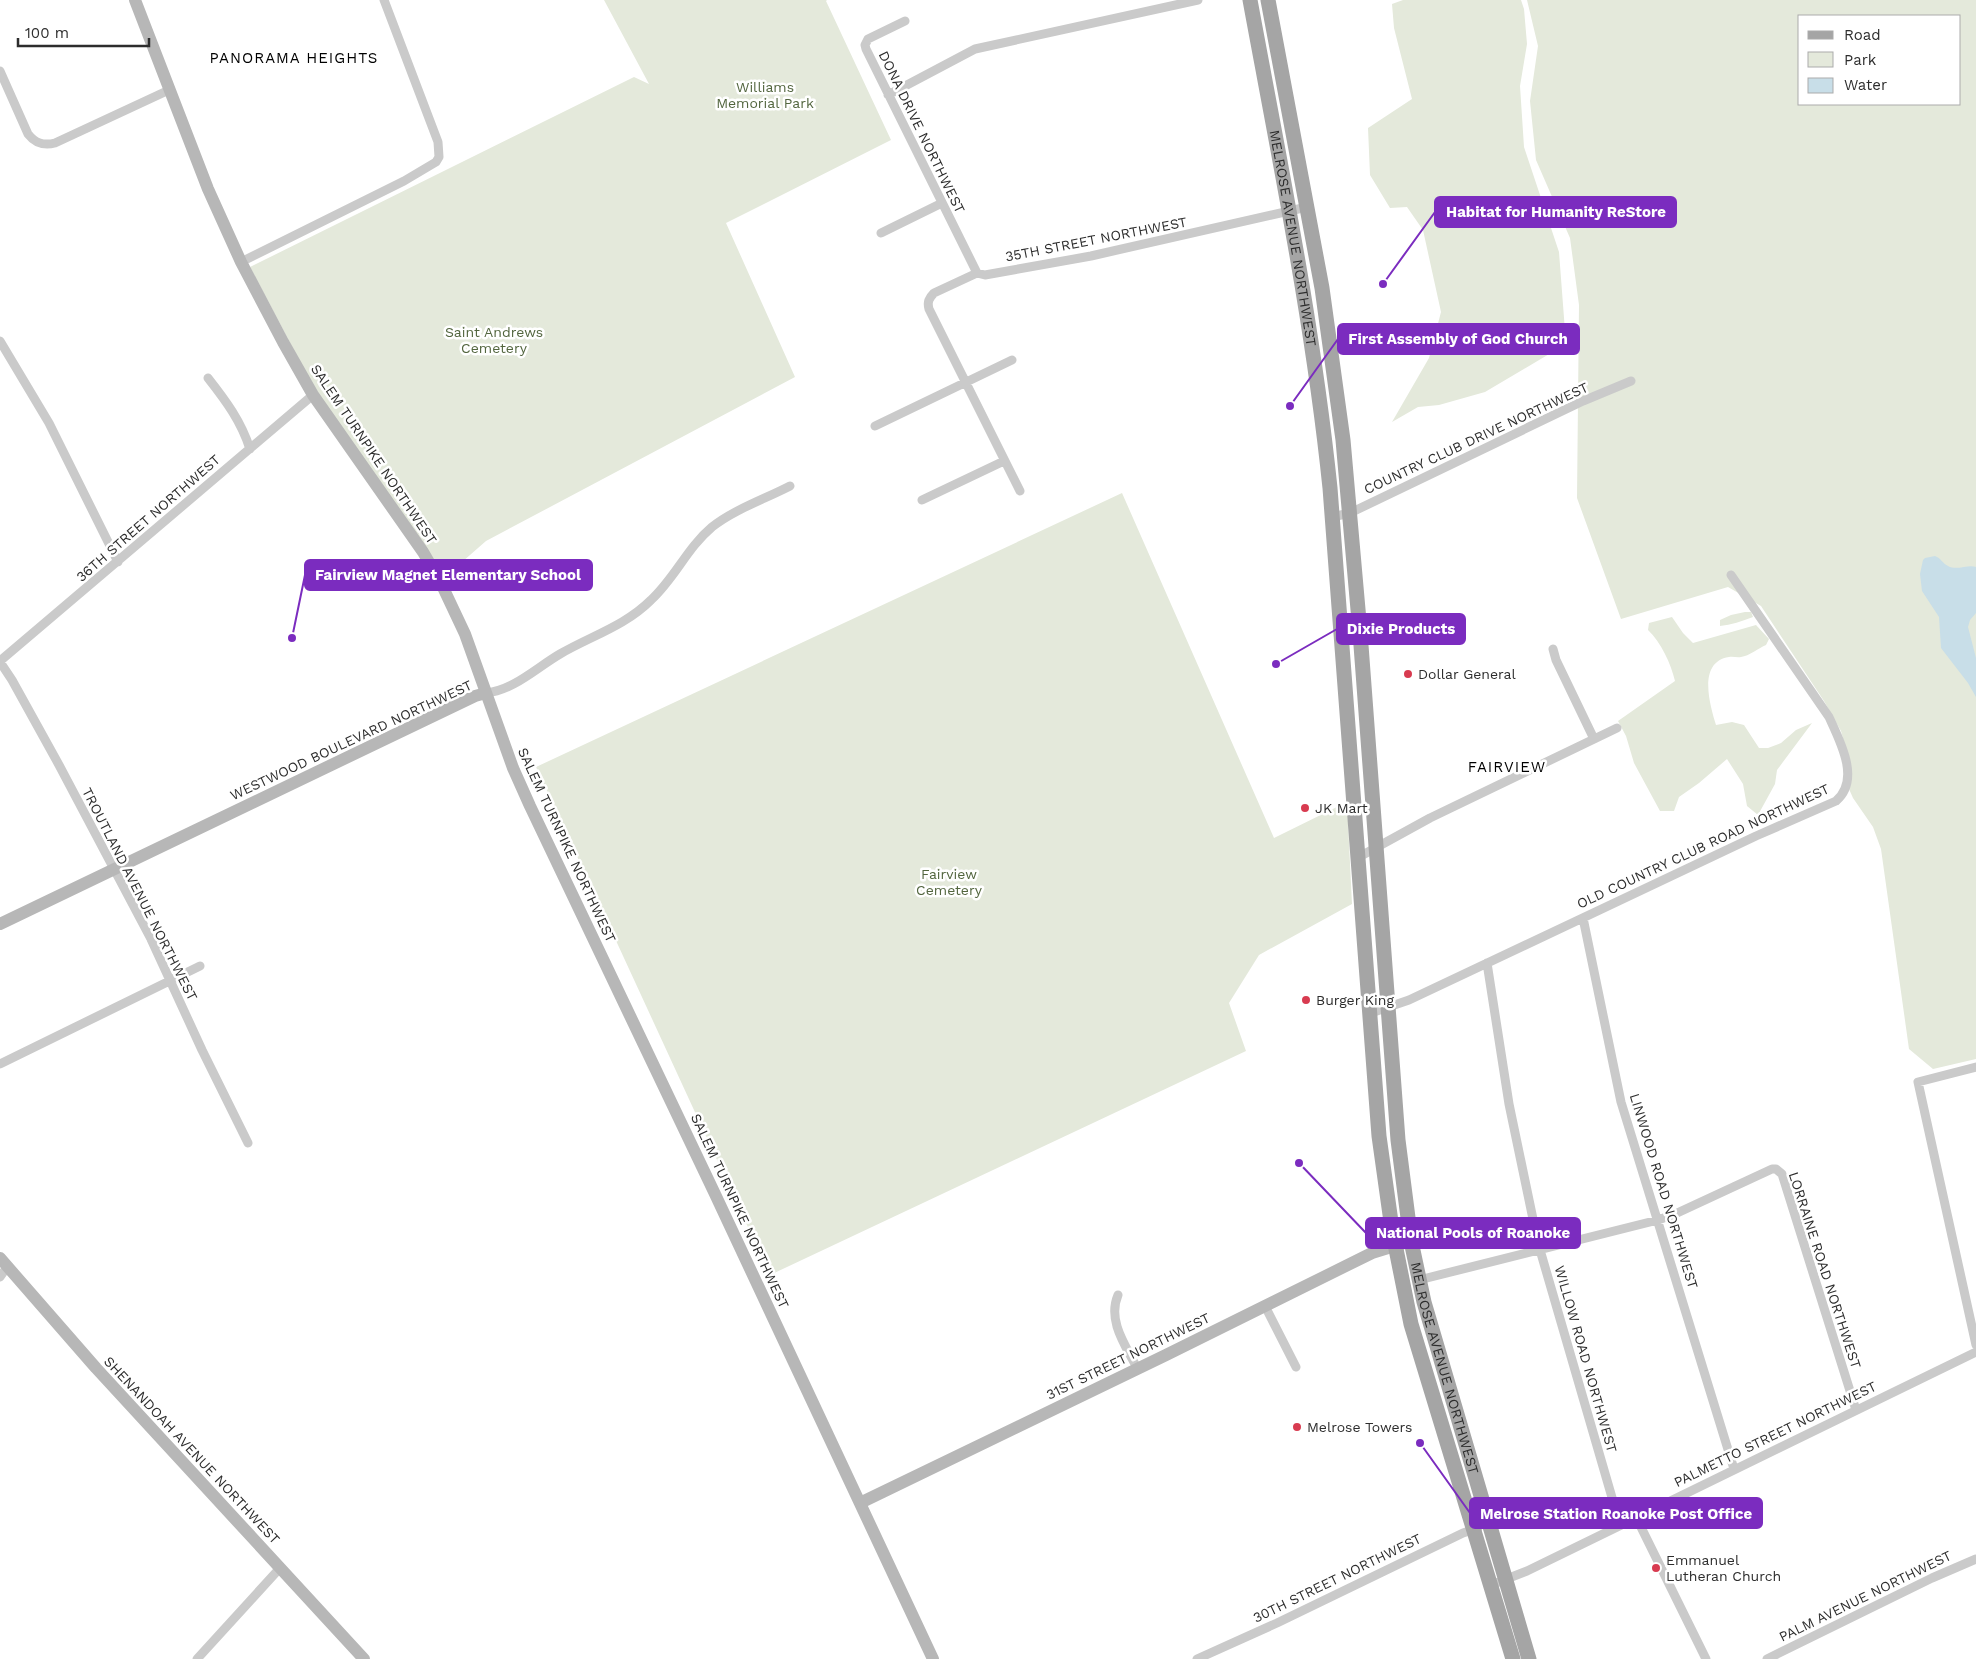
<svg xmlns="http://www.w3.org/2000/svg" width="1976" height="1659" font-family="'Work Sans',sans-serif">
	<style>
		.green { fill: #e4e9db; fill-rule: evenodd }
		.water { fill: #c8dee8 }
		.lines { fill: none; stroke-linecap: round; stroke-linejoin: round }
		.street { stroke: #cacaca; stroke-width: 9 }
		.secondary { stroke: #b7b7b7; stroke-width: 12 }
		.primary { stroke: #a5a5a5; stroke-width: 15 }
		.poi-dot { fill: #d83b50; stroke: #fff; stroke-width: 2 }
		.labels { text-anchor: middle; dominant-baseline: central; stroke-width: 5; stroke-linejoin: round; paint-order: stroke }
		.park-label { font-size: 14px; fill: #52653e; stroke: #fff }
		.street-label { font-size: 14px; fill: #2d2d2d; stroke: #fff }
		.poi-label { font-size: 14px; fill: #2d2d2d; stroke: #fff; text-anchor: start }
		.neighbourhood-label { font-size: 15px; letter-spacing: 1px; fill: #000; stroke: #fff }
		.leader { fill: none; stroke: #7b2cbf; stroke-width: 2 }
		.callout-dot { fill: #7b2cbf; stroke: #fff; stroke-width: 2 }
		.callout { fill: #7b2cbf; stroke: #7b2cbf; stroke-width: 2 }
		.callout-label { font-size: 15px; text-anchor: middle; font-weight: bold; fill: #fff }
	</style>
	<rect width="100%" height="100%" fill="#fff"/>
	<path class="green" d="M604,0H827L826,1L891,140L726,223L795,377L486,541L446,576L337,423L307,375L250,267L634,77L649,84Z
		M1403,0H1521L1524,9L1527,44L1520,86L1524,147L1559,252L1566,344L1485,392L1439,405L1418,407L1392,422L1429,358L1441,312L1423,230L1407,207L1390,208L1370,175L1368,128L1412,99L1394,28L1392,4Z
		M1527,0H1976V1059L1933,1069L1909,1049L1881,849L1873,827L1853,798L1849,789L1851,775L1848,757L1841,731L1824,701L1761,606L1728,587L1621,619L1577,498L1579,305L1570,238L1536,160L1530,101L1538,46ZM1800,16H1960V104H1800Z
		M1122,493L1274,838L1347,802L1352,904L1259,955L1229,1003L1246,1051L770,1275L536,767Z
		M1745,612H1751L1753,617C1742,621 1731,625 1720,626V620L1731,615Z
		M1672,617L1683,633L1693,643L1756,625L1769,639L1766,645C1759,648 1749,656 1741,657C1737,658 1733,656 1729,657C1697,662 1710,705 1716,725L1732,722L1744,725L1759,748H1768L1781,743L1796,730L1812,723L1777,770L1775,784L1758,815L1747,806L1743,784L1727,759L1699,783L1679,797L1674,811H1660L1634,763L1626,736L1618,721L1675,681C1671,664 1661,642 1648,630L1649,623Z"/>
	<path class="water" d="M1935,556C1941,558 1942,563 1948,566C1957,571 1968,564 1976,567V613L1970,620L1968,627L1976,658V697L1968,683L1941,648L1939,617L1922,591L1920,574L1923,560L1925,558Z"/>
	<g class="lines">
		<path class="street" d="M905,21L868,39L865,45L866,49L977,273
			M0,71L28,134C35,143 43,146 55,143L169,90
			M888,95L975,49L1198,0
			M881,233L942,203
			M241,262L404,181L436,162L439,157L438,142L384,0
			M0,341L49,423L118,562
			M208,378C226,401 241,421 250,449
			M875,426L1012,360
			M1020,491L929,309C927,302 929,298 934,293L977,273L985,275L1091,256L1307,207
			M922,500L1004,461
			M1332,517L1350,513L1583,401L1631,381
			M1553,649L1556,660L1594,739
			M0,661L313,395
			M0,662L12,680L59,765L151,939L202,1050L248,1143
			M486,693C514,690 536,668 560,654C591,636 625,626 651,600C675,578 687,548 712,527C735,509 765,499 790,486
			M1359,857L1430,818L1617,728
			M1583,918L1621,1102L1734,1469
			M1487,963L1509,1104L1538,1243L1620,1525
			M1371,1013L1409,1000L1756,836L1836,801C1861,780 1840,741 1829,717L1731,575
			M0,1064L200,966
			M1976,1067L1918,1082L1976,1345
			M0,1277L7,1267
			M1419,1280L1658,1220L1675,1214L1772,1169H1776L1782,1174L1856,1410
			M1118,1295C1107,1321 1126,1346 1137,1368
			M1265,1306L1296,1367
			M1636,1517L1706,1659
			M1491,1585L1527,1571L1976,1352
			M197,1659L280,1568
			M1197,1659L1277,1623L1463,1533L1478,1528
			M1767,1659L1932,1578L1976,1559"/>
		<path class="secondary" d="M135,0L208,189L241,262L283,342L313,395L423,552L440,581L465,634L513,768L530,806L715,1194L933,1659
			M0,924L475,696L486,693
			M0,1258L96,1368L364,1659
			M860,1503L1166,1355L1372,1253L1411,1241"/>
		<g class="primary">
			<path id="s1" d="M1250,0C1280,163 1313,323 1330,488L1379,1136L1392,1229L1411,1324L1513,1659"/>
			<path id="s2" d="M1268,0L1322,288L1343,440L1360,632L1398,1140L1411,1241L1424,1302L1529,1659"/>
		</g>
	</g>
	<g class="poi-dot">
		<circle cx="1408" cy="674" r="5"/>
		<circle cx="1305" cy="808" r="5"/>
		<circle cx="1306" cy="1000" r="5"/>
		<circle cx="1297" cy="1427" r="5"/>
		<circle cx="1656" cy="1568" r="5"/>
	</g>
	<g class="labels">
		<g class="park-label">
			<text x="765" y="87">Williams<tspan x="765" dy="16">Memorial Park</tspan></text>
			<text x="494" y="332">Saint Andrews<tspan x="494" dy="16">Cemetery</tspan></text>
			<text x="949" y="874">Fairview<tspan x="949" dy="16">Cemetery</tspan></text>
		</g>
		<g class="street-label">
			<text transform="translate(922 132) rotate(64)">DONA DRIVE NORTHWEST</text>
			<text transform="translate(1096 239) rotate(-11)">35TH STREET NORTHWEST</text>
			<text stroke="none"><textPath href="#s1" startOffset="242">MELROSE AVENUE NORTHWEST</textPath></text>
			<text transform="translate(1476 438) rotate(-25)">COUNTRY CLUB DRIVE NORTHWEST</text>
			<text transform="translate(374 454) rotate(56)">SALEM TURNPIKE NORTHWEST</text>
			<text transform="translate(148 518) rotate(-41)">36TH STREET NORTHWEST</text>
			<text transform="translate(351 740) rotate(-25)">WESTWOOD BOULEVARD NORTHWEST</text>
			<text transform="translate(567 845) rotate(65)">SALEM TURNPIKE NORTHWEST</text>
			<text transform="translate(1703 846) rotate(-25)">OLD COUNTRY CLUB ROAD NORTHWEST</text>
			<text transform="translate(140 894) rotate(63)">TROUTLAND AVENUE NORTHWEST</text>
			<text transform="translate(1664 1191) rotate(73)">LINWOOD ROAD NORTHWEST</text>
			<text transform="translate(740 1211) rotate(65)">SALEM TURNPIKE NORTHWEST</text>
			<text transform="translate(1825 1270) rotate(72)">LORRAINE ROAD NORTHWEST</text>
			<text transform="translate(1128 1356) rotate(-26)">31ST STREET NORTHWEST</text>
			<text transform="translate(1586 1359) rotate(74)">WILLOW ROAD NORTHWEST</text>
			<text stroke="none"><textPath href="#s2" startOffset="1382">MELROSE AVENUE NORTHWEST</textPath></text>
			<text transform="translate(1775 1434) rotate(-26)">PALMETTO STREET NORTHWEST</text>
			<text transform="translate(192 1450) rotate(47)">SHENANDOAH AVENUE NORTHWEST</text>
			<text transform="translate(1337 1578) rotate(-26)">30TH STREET NORTHWEST</text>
			<text transform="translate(1865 1596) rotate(-26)">PALM AVENUE NORTHWEST</text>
		</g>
		<g class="poi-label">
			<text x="1418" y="674">Dollar General</text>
			<text x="1315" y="808">JK Mart</text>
			<text x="1316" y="1000">Burger King</text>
			<text x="1307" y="1427">Melrose Towers</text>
			<text x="1666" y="1560">Emmanuel<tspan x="1666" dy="16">Lutheran Church</tspan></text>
		</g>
		<g class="neighbourhood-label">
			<text x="294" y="58">PANORAMA HEIGHTS</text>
			<text x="1507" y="767">FAIRVIEW</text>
		</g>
	</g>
	<path class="leader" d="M1383 284L1435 212M1290 406L1338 339M292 638L305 575M1276 664L1337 629M1299 1163L1366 1233M1420 1443L1470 1513"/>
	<g class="callout-dot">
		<circle cx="1383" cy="284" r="5"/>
		<circle cx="1290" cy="406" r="5"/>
		<circle cx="292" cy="638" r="5"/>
		<circle cx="1276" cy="664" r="5"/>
		<circle cx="1299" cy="1163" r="5"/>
		<circle cx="1420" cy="1443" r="5"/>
	</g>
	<g class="callout">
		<rect x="1435" y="197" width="241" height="30" rx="5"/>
		<rect x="1338" y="324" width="241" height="30" rx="5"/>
		<rect x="305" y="560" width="287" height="30" rx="5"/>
		<rect x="1337" y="614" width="128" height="30" rx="5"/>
		<rect x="1366" y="1218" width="214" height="30" rx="5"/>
		<rect x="1470" y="1498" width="292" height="30" rx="5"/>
	</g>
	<g class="callout-label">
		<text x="1556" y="217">Habitat for Humanity ReStore</text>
		<text x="1458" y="344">First Assembly of God Church</text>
		<text x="448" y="580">Fairview Magnet Elementary School</text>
		<text x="1401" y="634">Dixie Products</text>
		<text x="1473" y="1238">National Pools of Roanoke</text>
		<text x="1616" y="1519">Melrose Station Roanoke Post Office</text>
	</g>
	<rect x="1798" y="15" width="162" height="90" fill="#ffffff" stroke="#ababab"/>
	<rect x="1808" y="31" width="25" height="8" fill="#a5a5a5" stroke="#ababab"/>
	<text x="1844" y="40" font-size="15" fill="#2d2d2d">Road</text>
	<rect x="1808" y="52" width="25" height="15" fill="#e4e9db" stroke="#ababab"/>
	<text x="1844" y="65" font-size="15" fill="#2d2d2d">Park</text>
	<rect x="1808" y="78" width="25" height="15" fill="#c8dee8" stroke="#ababab"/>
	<text x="1844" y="90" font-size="15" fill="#2d2d2d">Water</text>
	<path d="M18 38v8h131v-8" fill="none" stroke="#2d2d2d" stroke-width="2.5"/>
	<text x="25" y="38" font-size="15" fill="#2d2d2d" stroke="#ffffff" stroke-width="4" paint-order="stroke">100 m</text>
</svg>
